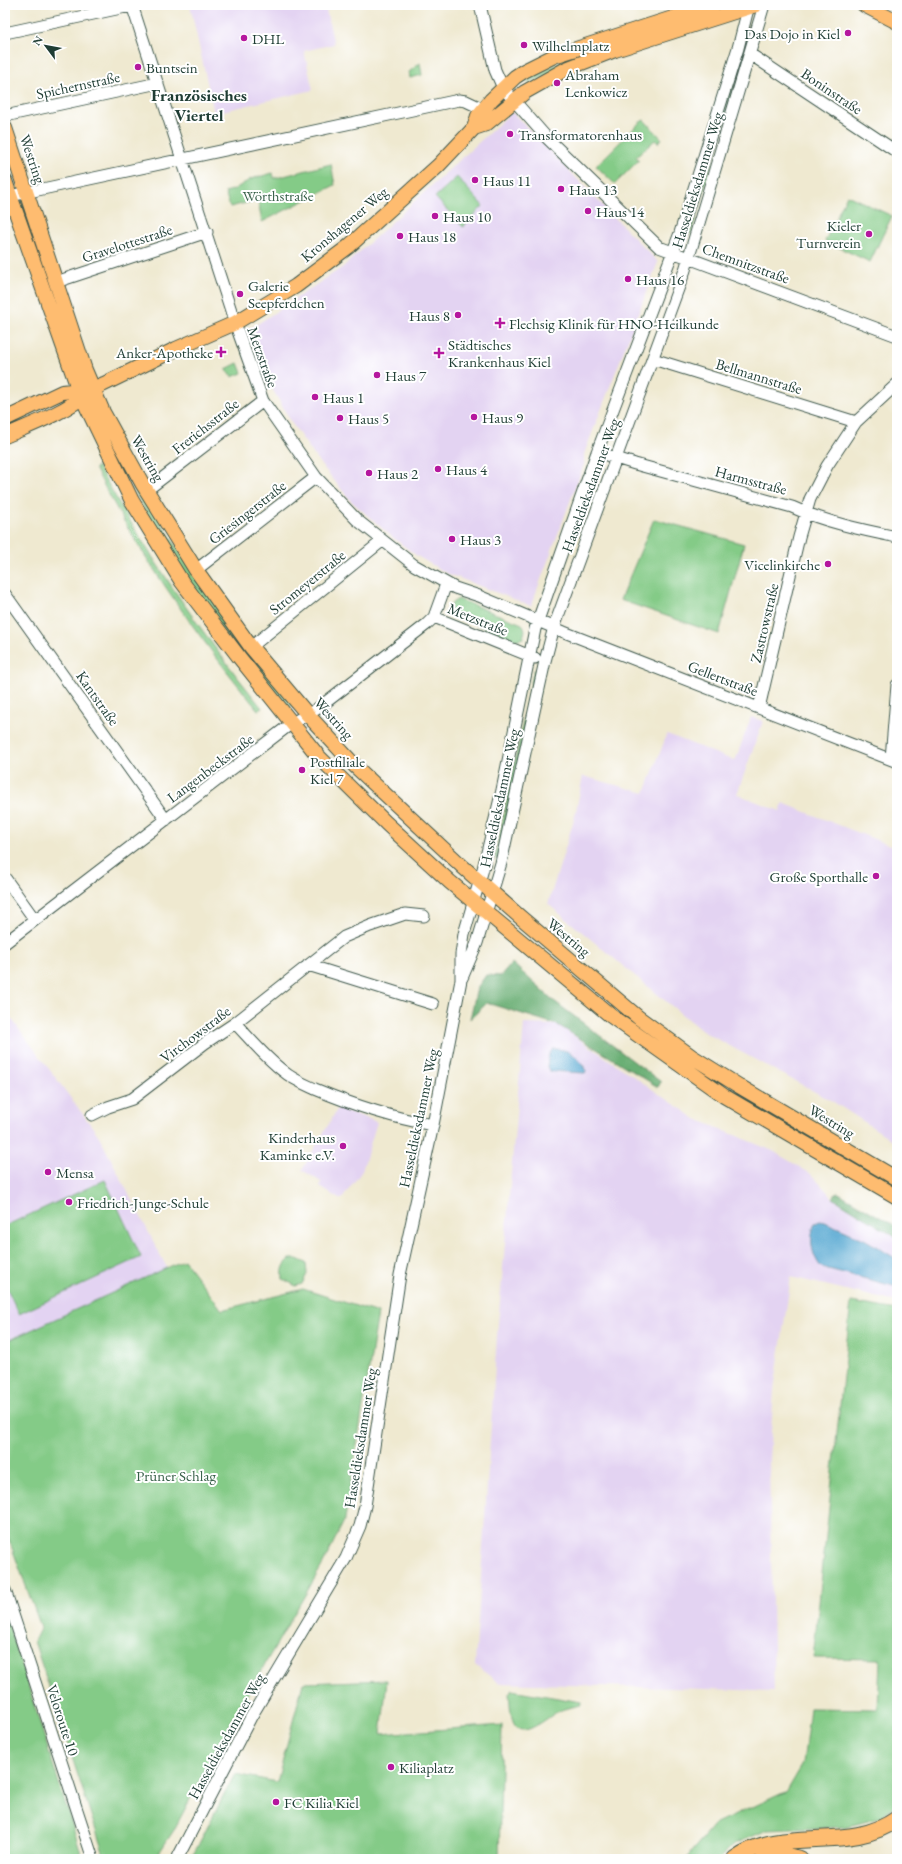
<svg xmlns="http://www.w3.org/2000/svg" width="902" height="1864" font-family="'EB Garamond',serif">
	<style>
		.built { fill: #e3d3f2 }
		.green { fill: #84cb87; stroke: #52845e }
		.forest { fill: #6baf74; stroke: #457654 }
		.water { fill: #57a8d2; stroke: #3b7283 }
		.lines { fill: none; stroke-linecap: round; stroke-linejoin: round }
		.minor-casing { stroke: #3e574b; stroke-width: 13 }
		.major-casing { stroke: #3e574b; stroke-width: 16 }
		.highway-casing { stroke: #3e574b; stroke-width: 18 }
		.minor { stroke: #fff; stroke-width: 11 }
		.major { stroke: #febc70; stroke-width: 14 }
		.highway { stroke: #febc70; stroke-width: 16 }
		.poi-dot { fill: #b5179e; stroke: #fff; stroke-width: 1.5 }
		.labels { text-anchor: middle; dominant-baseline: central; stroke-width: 4; stroke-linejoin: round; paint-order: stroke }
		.poi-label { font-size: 15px; fill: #1f3d34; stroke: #fff; text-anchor: start }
		.street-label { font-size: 15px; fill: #1f3d34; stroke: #fff }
		.park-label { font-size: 15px; fill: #386049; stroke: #fff }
		.quarter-label { font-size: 17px; font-weight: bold; fill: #1f3d34; stroke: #fff }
	</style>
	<rect width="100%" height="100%" fill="#fff"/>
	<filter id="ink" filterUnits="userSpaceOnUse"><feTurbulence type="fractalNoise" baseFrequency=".025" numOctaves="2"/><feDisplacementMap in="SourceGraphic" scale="8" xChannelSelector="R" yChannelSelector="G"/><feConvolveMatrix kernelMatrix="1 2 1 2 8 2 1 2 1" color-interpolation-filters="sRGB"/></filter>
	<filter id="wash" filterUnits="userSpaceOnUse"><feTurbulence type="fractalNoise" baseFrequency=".012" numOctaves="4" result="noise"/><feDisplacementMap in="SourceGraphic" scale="16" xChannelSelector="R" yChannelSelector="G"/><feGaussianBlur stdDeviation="0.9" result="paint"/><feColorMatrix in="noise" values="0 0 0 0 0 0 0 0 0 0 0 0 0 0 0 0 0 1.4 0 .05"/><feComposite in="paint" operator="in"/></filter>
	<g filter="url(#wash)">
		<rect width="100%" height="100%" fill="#efe9d0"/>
		<path class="built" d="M190,5H325L334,44L304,51L313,90L214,113Z
			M512,112L658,262L584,454V464L531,606L446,573L417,556L391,536L351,501L319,462L293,425L265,376L247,331L343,267Z
			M751,717L763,721L737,794L780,811L783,803L897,848V1143L832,1101L702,1031L548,904L575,816L583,776L645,793L667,734L735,761Z
			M5,1010L99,1136L167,1268L5,1342Z
			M524,1024L558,1025L696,1119L773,1151L811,1174L833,1198L897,1238V1302L791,1277L774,1390L769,1459L774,1691L499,1683L475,1665L497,1336Z
			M338,1108L377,1122L362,1171L342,1199H339L320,1187L321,1182L302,1170Z"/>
		<path class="green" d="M717,8L528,83L526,81L550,67L600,46Z
			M752,26L691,234L684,233L749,27Z
			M420,63L422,75L410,78L409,72Z
			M644,120L662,139L658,143L655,140L636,157L639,160L615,184L596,166L639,123Z
			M331,164L335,185L262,222L258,200L230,207L225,192L233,190L251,179L273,173L274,178H276Z
			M457,177L483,206L463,227L435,197Z
			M847,195L892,216L870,262L825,241Z
			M238,363L242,373L232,377L231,374H229L226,369Z
			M94,414L108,439L194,574L293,705L290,708L230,641L157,533Z
			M98,466C145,551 200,632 262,708L258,710C197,636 138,553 95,468Z
			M654,519L744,544L719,634L620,600Z
			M458,599L522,624L525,630L523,638L515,640L452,614L450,608L452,603Z
			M534,670L540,671L535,677L498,860L495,858Z
			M105,1180L141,1257L19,1314L5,1284V1226Z
			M290,1259H297L306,1263L307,1274L302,1284L296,1286L283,1279C282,1270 283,1265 290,1259Z
			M184,1260L222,1310L303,1289L378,1313L345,1519L323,1564L222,1738L174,1830L155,1859H112L104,1855L34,1641L41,1627L5,1529V1342Z
			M851,1302L897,1310V1806L879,1818L845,1827L767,1830L733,1845L719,1859H687L691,1852L714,1825L787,1791L803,1764L810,1708L878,1709L880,1659L813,1658Z
			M5,1613L83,1859H5Z
			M387,1680L381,1734L502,1725L499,1859H191L235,1774L277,1782L303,1683Z
			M512,1690L581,1702V1705C573,1707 564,1708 557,1712C548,1717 522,1741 514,1724C510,1716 510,1702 509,1693Z"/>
		<path class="forest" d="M512,963L554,1001L661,1082L658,1087L558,1025L487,1003L470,1019L477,988L486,975L501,976Z
			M837,1192L897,1227V1238L833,1198Z"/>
		<path class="water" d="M553,1049C568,1048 580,1057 586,1071L585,1073L550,1071L547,1067L549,1054Z
			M820,1221L825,1222L866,1240L895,1258L897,1260V1287L821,1267C811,1254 809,1238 815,1223Z"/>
	</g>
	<g filter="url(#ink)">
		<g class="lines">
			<g class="minor-casing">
				<path id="minor" d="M132,5L235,323L263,401L316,477L357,520L414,565L455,588L479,596L564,632L897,762
					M480,5L495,70L503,88L547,138L659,247L897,336
					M5,33L135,5
					M750,54L897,152
					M5,116L158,83
					M5,197L459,100L466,101L483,109
					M56,282L207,232
					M653,359L856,422
					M597,452L635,464L792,507C825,522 862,530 897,537
					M147,490L263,401
					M196,570L316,477
					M5,594L166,820
					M434,617L535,658
					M251,647L382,541
					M759,708L799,537L810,499L827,466L856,422L897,384
					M891,759L897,685
					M5,878L35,920
					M5,943L292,723L317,709L427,624L434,617L446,584
					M308,965L433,1004
					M462,978L477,943L501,863L545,661L554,627L685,270L764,5
					M235,1023C251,1040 265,1057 283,1071C292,1079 304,1084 315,1089C353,1105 393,1118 433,1125
					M92,1115L108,1107L132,1099L205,1043L235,1023L344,937L370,926L405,914L424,916
					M5,1590L93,1859
					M177,1859L251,1717L346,1558L360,1526L365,1506L400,1275L433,1125L461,980V954L464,934L483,869L502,790L535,629L597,452L680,233L738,48L749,5"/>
			</g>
			<g class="major-casing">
				<path id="major" d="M864,5L897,22
					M5,128L85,370L103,412L142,483L196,570L251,647L308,715L356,767L463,867L519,916L639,1018L691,1056L739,1086L897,1179
					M474,128L486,124L525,92L566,69L615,50L756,5
					M5,181L79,391L132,501L182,582L239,657L319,757L386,823L450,882L611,1016L724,1096L897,1197
					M5,419L62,392L92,389L104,384L176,349L235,323L296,286L348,247L438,166L474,128L478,116L491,100L515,77L524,71L554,56L713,5
					M5,436C33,424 66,412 89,392"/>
			</g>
			<g class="highway-casing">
				<path id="highway" d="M735,1859C782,1824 849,1854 897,1819
					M764,1859L787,1856L800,1859"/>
			</g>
			<use href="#minor" class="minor"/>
			<use href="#major" class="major"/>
			<use href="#highway" class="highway"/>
		</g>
	</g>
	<g class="poi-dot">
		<circle cx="848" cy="33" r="4"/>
		<circle cx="244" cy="38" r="4"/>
		<circle cx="524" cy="45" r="4"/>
		<circle cx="138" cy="67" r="4"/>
		<circle cx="557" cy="83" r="4"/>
		<circle cx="510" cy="134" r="4"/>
		<circle cx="475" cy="180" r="4"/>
		<circle cx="561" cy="189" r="4"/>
		<circle cx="588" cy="211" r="4"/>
		<circle cx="435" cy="216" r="4"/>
		<circle cx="869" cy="234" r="4"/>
		<circle cx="400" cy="236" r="4"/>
		<circle cx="628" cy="279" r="4"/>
		<circle cx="240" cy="294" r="4"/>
		<circle cx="458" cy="315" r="4"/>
		<path d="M498 317h4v4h4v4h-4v4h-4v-4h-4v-4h4z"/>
		<path d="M219 346h4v4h4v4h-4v4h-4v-4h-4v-4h4z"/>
		<path d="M437 347h4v4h4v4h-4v4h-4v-4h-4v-4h4z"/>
		<circle cx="377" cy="375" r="4"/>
		<circle cx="315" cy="397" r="4"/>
		<circle cx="474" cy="417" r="4"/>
		<circle cx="340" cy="418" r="4"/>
		<circle cx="438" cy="469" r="4"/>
		<circle cx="369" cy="473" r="4"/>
		<circle cx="452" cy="539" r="4"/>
		<circle cx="828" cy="564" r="4"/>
		<circle cx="302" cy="770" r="4"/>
		<circle cx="876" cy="876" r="4"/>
		<circle cx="343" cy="1146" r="4"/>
		<circle cx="48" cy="1172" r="4"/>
		<circle cx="69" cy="1202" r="4"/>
		<circle cx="391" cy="1767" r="4"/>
		<circle cx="276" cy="1802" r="4"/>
	</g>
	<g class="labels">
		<g class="poi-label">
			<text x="840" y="33" text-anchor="end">Das Dojo in Kiel</text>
			<text x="252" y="38">DHL</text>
			<text x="532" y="45">Wilhelmplatz</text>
			<text x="146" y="67">Buntsein</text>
			<text x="565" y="74">Abraham<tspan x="565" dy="17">Lenkowicz</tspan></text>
			<text x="518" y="134">Transformatorenhaus</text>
			<text x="483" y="180">Haus 11</text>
			<text x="569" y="189">Haus 13</text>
			<text x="596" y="211">Haus 14</text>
			<text x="443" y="216">Haus 10</text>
			<text x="861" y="225" text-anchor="end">Kieler<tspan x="861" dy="17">Turnverein</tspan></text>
			<text x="408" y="236">Haus 18</text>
			<text x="636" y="279">Haus 16</text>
			<text x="248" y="285">Galerie<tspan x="248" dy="17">Seepferdchen</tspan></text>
			<text x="450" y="315" text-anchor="end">Haus 8</text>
			<text x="509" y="323">Flechsig Klinik für HNO-Heilkunde</text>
			<text x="448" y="344">Städtisches<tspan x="448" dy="17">Krankenhaus Kiel</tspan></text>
			<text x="213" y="352" text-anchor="end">Anker-Apotheke</text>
			<text x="385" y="375">Haus 7</text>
			<text x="323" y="397">Haus 1</text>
			<text x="482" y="417">Haus 9</text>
			<text x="348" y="418">Haus 5</text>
			<text x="446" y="469">Haus 4</text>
			<text x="377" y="473">Haus 2</text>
			<text x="460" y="539">Haus 3</text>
			<text x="820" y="564" text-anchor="end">Vicelinkirche</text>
			<text x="310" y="761">Postfiliale<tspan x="310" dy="17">Kiel 7</tspan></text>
			<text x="868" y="876" text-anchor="end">Große Sporthalle</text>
			<text x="335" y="1137" text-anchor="end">Kinderhaus<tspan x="335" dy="17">Kaminke e.V.</tspan></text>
			<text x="56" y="1172">Mensa</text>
			<text x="77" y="1202">Friedrich-Junge-Schule</text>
			<text x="399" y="1767">Kiliaplatz</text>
			<text x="284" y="1802">FC Kilia Kiel</text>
		</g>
		<g class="street-label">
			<text transform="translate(78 85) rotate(-12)">Spichernstraße</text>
			<text transform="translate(832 91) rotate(34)">Boninstraße</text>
			<text transform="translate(33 159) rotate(71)">Westring</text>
			<text transform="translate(697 180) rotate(-73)">Hasseldieksdammer Weg</text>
			<text transform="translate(344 224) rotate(-40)">Kronshagener Weg</text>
			<text transform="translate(127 243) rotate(-18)">Gravelottestraße</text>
			<text transform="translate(746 263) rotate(20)">Chemnitzstraße</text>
			<text transform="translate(263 357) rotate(70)">Metzstraße</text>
			<text transform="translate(759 376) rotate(17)">Bellmannstraße</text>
			<text transform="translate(205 426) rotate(-38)">Frerichsstraße</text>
			<text transform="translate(148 458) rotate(60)">Westring</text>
			<text transform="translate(751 480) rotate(15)">Harmsstraße</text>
			<text transform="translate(590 485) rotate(-70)">Hasseldieksdammer Weg</text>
			<text transform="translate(247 512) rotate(-38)">Griesingerstraße</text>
			<text transform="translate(307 582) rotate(-39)">Stromeyerstraße</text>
			<text transform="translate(478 619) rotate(22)">Metzstraße</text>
			<text transform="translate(764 623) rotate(-77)">Zastrowstraße</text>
			<text transform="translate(723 678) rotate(21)">Gellertstraße</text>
			<text transform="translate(98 698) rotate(55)">Kantstraße</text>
			<text transform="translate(334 718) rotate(48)">Westring</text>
			<text transform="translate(210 768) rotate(-37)">Langenbeckstraße</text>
			<text transform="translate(499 798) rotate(-78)">Hasseldieksdammer Weg</text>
			<text transform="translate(569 937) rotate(40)">Westring</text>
			<text transform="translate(195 1034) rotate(-37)">Virchowstraße</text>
			<text transform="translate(418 1118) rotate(-78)">Hasseldieksdammer Weg</text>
			<text transform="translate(832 1121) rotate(31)">Westring</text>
			<text transform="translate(360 1438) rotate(-81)">Hasseldieksdammer Weg</text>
			<text transform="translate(63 1720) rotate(72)">Veloroute 10</text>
			<text transform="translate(226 1736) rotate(-61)">Hasseldieksdammer Weg</text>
		</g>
		<g class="park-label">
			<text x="278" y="195">Wörthstraße</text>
			<text x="176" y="1475">Prüner Schlag</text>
		</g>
		<g class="quarter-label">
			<text x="199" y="95">Französisches<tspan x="199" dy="20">Viertel</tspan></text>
		</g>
	</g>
	<rect width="902" height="1864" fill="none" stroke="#fff" stroke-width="20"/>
	<g transform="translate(46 46) rotate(302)" stroke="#ffffff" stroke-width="3" paint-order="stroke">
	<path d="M0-3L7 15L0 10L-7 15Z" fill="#1f3d34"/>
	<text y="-6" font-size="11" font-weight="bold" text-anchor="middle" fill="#1f3d34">N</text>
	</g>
</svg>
